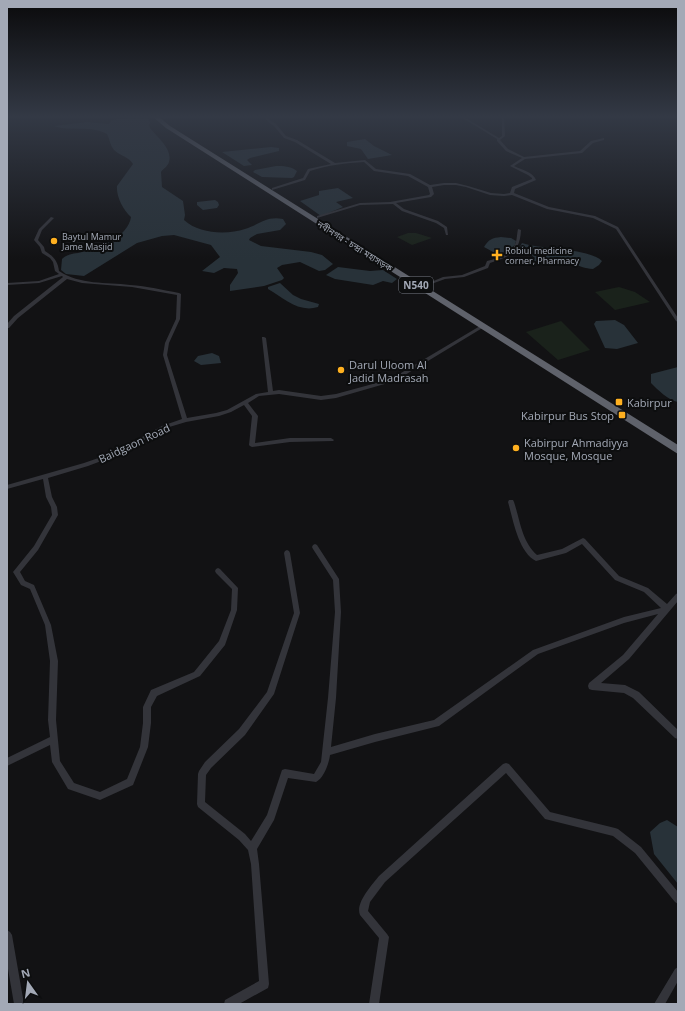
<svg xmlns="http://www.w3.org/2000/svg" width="685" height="1011" font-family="'Open Sans','Noto Sans Bengali',sans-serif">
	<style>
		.green { fill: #1a221b }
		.water { fill: #283239 }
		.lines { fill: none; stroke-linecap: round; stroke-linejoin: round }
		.street { fill: #33343a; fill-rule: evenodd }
		.highway { fill: #5f626b; fill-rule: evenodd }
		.poi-dot { fill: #ffb020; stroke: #0d0e0f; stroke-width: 1.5 }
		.labels { text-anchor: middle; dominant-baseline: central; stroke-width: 4; stroke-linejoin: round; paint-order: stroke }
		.far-poi-label { font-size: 9px; fill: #a3a9b6; stroke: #0d0e0f; text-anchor: start }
		.far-street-label { font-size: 9px; fill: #a3a9b6; stroke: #0d0e0f }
		.shield { fill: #0d0e0f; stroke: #767a84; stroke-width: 1 }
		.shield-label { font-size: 10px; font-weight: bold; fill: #a3a9b6 }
		.poi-label { font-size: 11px; fill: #a3a9b6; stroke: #0d0e0f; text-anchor: start }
		.street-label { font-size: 11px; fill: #a3a9b6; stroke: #0d0e0f }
	</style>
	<rect width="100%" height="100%" fill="#121214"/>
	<path class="green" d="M408,233H416L432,238L412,245L397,237Z
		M619,287L635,292L650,302L615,310L595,292Z
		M561,321L590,350L558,360L526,332Z"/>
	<path class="water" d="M132,117L148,118L150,123L149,125L150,128C157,137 173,149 169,162C168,166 163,169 161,172L162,187L183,201L185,215L184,220C199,234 227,235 245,229C261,224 266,216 283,219L286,224L280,230L257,234L250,238L249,240L261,246L311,252L322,255L333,264L325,270L319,271L300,262L282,265L277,268L284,278L282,280L264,286L230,291V285L238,273L237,269L224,268L214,273L202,271L220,257L211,245L174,235L162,236L137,243L84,276L66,274L61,270L62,259C68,253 75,254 82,252C100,248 128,237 131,217C123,210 116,196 117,186L133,164C128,156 120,156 114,150C110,145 110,140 107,134C91,125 72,132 54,126L87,122L109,124L112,120Z
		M365,139L374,146L392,155L368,159L361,149L347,146V142Z
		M271,147L279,148V151L250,158L247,160L252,165L244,166L222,152Z
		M276,166C284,166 290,166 297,171L294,177L292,178L262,177L253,172L255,170Z
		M338,188L353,198L336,202L343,207L321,216L300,201L319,195V191Z
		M215,200L218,202L219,205L217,208L203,210L197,205V202Z
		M501,237L511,238L516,241L515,245L503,254L495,253L484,247C489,239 492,238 501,237Z
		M522,243C542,250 589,248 602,261L599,265L593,269C585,269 579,265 571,264C560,262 545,269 533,260L535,258L530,254L518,250Z
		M338,267L370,271L383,270L397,279L392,283L383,281L373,285L335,279L326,275Z
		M280,283L293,295L301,299L319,304L318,307C298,313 284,298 268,289V287Z
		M615,320L624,325L638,343L617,349L605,348L594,324L596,321Z
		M212,353L219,356L221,363L201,365L194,361L198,356Z
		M678,367V402C668,400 658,390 651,383V374Z
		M667,820L678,827V884L654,854L650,832L660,823Z"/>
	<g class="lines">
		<path class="street" d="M162,117H192L163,119Z
			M265,117H268L270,120L276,124L286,136L297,140L335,163L365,160L376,169L410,174L430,185L444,183H456L468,186L491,193L504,194L510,193L512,187L532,179V178L528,175L510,166L522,158L506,151L497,141V139L461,117H464L499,138L502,136V117H504L505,136L500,140L508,149L524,157L580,151L591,141L604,138V140L593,143L582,153L525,159L514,166C522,170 533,172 536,180L515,189L514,193L549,207L595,216L618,227L678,318V322L676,321L616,229L593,218L547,209L512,195L504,196L490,195L466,187L456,185H444L432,187L434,194L431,197L396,203L404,209L438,221L447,227L448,235H446L444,228L436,223L402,211L393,204L360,205L317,218V216L360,203L390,202L429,195L430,194L428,187L408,176L374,171L364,162C346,163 328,165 310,171L305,180L272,190V188L303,178L308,169L331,164L295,142L284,138L274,126L268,122Z
			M51,217L54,218L42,230L38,240L44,247L45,251C53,256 58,261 59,271C80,285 106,282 130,285C147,286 163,290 179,293L181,294L180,319L169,343L167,355L187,418L216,413L227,410L256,394L268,392L262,338V337H264L266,338L273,391L279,390L321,396L336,394L391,379L480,326H484V327L395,381L336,398L321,400L279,394L259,396L248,403L258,416L255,443L290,438H331L334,440L333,441L290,442L252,447L250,446L249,445L252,416L244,405L231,412L219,416L186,422L166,428L117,455L88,466L48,478L52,497L57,507L58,515L38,550L20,572L25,581L34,585L51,625L58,661L56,720L60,761L74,783L100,792L127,779L140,747L143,723V707L151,690L194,672L219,641L231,610L232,589L216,573L215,571L216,569L218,568L220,569L238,588L237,610L225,645L200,676L157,696L151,707V723L148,747L133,785L100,800L68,789L52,762L50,745L7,766V758L50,737L48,720L50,661L45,625L30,589L21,585L13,572L34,546L52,515L51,507L46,497L43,479L7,489V485L84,463L113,453L162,426L182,419L163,355L165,343L176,319L177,295L132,287L82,283L67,279L18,318L9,328H7V324L14,316L63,277L62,276L39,283L7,285V283L39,281L59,274L55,271L53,262L50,258L42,253L40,247L34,240L39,229Z
			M518,229L521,230C520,252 510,257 490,263L488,268L464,277L445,279L426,286L424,285L443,277L462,275L485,266L487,261C498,258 512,255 516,242C517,238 517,233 518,229Z
			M509,500H513L514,502C520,520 522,542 537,555L562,549L583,538L585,539L619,576L648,588L667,604L676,594L678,593V601L629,659L601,683L625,685L639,692L678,730V739L675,738L633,698L624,693L592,690L589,689L588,686L589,683L623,655L658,614L624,623L538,654L439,726L375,742L330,755C329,763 324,778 316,782L288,778L274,820L257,849L259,864L269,984L268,988L239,1004H224L225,1000L259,981L251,864L248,850L239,840L198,807L197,804L198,774L199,771L205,762L239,729L267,692L294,613L284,553L285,551L287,550L289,551L290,553L300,613L274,694L245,735L211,768L206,775L205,802L245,834L251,841L267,815L282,770L285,769L314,774L321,762L328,698L335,612L333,580L313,549L312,547L313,545L315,544L317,545L339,579L341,612L336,698L331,747L375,734L434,720L533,650L624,617L661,608L644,592L615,580L582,544L566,553L536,561C518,552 513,519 508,502Z
			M506,763L509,764L550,812L615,828L618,829L641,847L678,892V904L675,902L635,853L613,836L545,819L506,773L385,882L370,902L368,911L387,934L389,937L379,1004H369L379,938L360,915C355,903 372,885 379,876L503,764Z
			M7,930L10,932L12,935L24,1004H14L7,963Z
			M678,967V981L665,1004H654L675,969Z"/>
		<path class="highway" d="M153,117H159L170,126L678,445V454L166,128Z"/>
	</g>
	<linearGradient id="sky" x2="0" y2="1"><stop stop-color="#0a0a0b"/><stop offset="0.45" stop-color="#333945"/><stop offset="1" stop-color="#333945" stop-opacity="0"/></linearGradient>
	<rect width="685" height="259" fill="url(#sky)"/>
	<g class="poi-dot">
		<circle cx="54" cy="241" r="4"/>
		<path d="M495 249h4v4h4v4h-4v4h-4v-4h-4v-4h4z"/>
		<circle cx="341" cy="370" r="4"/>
		<rect x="615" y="398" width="8" height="8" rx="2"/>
		<rect x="618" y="411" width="8" height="8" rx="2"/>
		<circle cx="516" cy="448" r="4"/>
	</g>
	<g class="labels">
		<g class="far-poi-label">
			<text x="62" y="236">Baytul Mamur<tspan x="62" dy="10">Jame Masjid</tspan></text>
			<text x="505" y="250">Robiul medicine<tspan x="505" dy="10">corner, Pharmacy</tspan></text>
		</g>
		<g class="far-street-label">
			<text transform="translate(355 246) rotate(32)">নবীনগর - চন্দ্রা মহাসড়ক</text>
		</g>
		<rect class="shield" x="399" y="277" width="34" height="16" rx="3"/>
		<g class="shield-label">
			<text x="416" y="285">N540</text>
		</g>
		<g class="poi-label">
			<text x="349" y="364">Darul Uloom Al<tspan x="349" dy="13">Jadid Madrasah</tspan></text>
			<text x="627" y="402">Kabirpur</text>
			<text x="614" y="415" text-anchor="end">Kabirpur Bus Stop</text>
			<text x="524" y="442">Kabirpur Ahmadiyya<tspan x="524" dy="13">Mosque, Mosque</tspan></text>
		</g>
		<g class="street-label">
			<text transform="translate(134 443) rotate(-25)">Baidgaon Road</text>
		</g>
	</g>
	<rect width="685" height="1011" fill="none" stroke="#a3a9b6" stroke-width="16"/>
	<g transform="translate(28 983) rotate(346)" stroke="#0d0e0f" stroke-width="3" paint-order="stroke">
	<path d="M0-3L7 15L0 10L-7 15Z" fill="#a3a9b6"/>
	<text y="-6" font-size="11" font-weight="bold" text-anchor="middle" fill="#a3a9b6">N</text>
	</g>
</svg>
